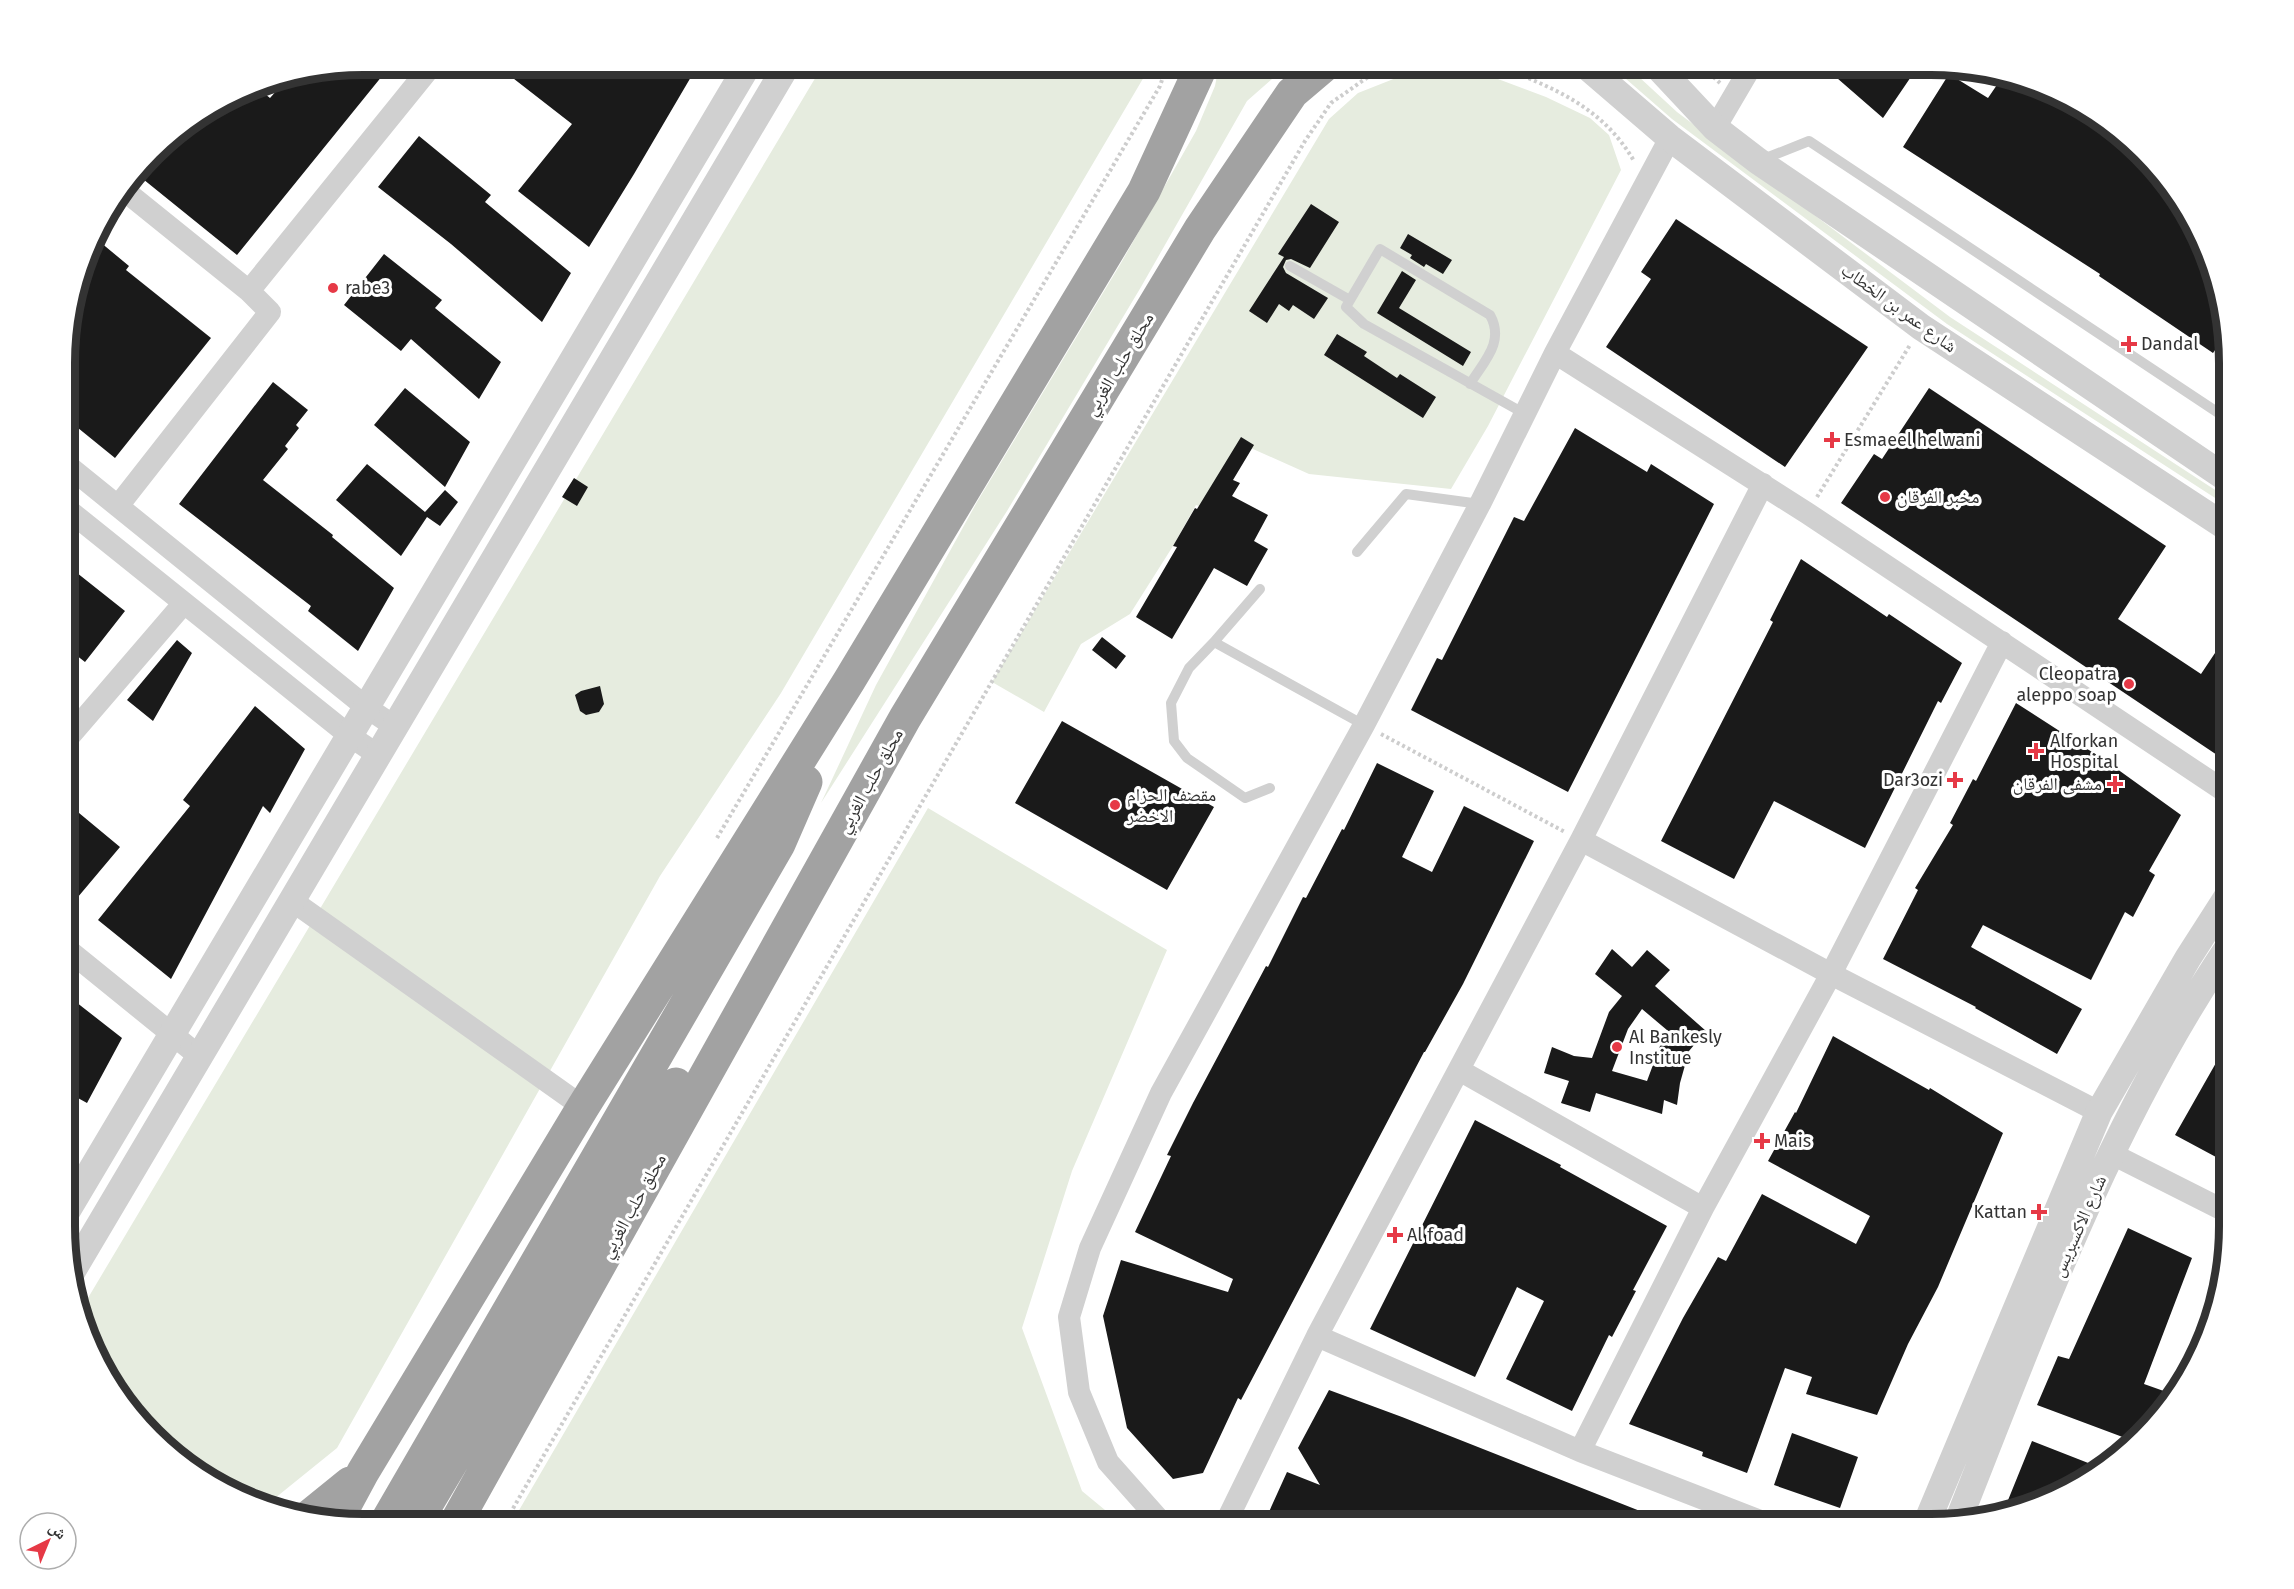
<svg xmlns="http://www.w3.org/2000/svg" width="2294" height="1589" font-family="'Fira Sans','Noto Naskh Arabic',sans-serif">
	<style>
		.green { fill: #e6ecdf }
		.building { fill: #1a1a1a; fill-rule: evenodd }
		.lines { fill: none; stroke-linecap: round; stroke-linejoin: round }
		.path { stroke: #cdcdcd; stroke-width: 4; stroke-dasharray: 3 3; stroke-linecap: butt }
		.service { stroke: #d0d0d0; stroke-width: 10 }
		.minor { stroke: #d0d0d0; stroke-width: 22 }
		.tertiary { stroke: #d0d0d0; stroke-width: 27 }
		.trunk { stroke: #a2a2a2; stroke-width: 33 }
		.poi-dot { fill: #e63946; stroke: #fff; stroke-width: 2 }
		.labels { text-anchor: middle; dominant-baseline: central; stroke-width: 6; stroke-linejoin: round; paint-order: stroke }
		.poi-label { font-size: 18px; fill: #333; stroke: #fff; text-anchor: start }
		.street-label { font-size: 18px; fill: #333; stroke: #fff }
		.rim { fill: none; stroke: #333; stroke-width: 8 }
	</style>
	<rect width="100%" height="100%" fill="#fff"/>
	<path class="green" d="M823,65H1151L781,693L660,876L337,1448L264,1507L181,1463L104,1375L82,1308Z
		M1219,65H1288L1247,101L1141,287L1007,511L821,803L876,685L977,502L1121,263L1196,131L1215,86Z
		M1610,65H1626L1677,112L1950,317L2229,499V507L1947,324L1672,119Z
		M1442,72L1482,73L1546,97L1590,118L1609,135L1621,170L1488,426L1451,489L1309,474L1244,445L1207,509L1196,505L1173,546L1130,614L1081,644L1044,712L992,682L1329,119L1358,93L1396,78Z
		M928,808L1167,950L1072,1171L1022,1328L1082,1491L1122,1524H513L518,1512Z"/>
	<path class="building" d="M363,65H391L237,255L138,175L166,139L249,87L255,86L270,98L286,80Z
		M496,65H698L634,174L589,247L518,191L572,124Z
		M1822,65H1919L1883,118Z
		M1949,74L1988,98L2003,76L2027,80L2113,126L2190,214L2219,285L2227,333L2213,353L2099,276L2100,274L1903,147Z
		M419,136L491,195L485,202L571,273L542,322L451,244L378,187Z
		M1311,204L1339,222L1310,268L1291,259L1286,260L1283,267L1286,273L1328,298L1314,319L1293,305L1289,311L1279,304L1267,323L1249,311L1284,257L1278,254Z
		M1676,219L1868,347L1785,467L1606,347L1651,279L1641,272Z
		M1408,234L1452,260L1443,274L1426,264L1424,267L1410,258L1412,255L1400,248Z
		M94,237L129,266L126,270L211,338L115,458L67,419V324Z
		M384,254L442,300L435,308L501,362L479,399L411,339L401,351L344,305Z
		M1402,271L1416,280L1399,308L1471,352L1463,366L1377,313Z
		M1337,334L1367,352L1364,356L1397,378L1400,374L1436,397L1423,418L1324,355Z
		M273,382L308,410L296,425L299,428L285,446L288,449L263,480L333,535L332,537L394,588L358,651L308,611L311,606L179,504Z
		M405,388L470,442L445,487L374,425Z
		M1929,388L2166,546L2118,619L2201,674L2229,632V763L1841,503L1874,454L1882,459Z
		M1575,428L1647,472L1651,464L1714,504L1568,792L1411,710L1437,658L1442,660L1514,517L1524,521Z
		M1241,437L1254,445L1233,480L1240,483L1232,496L1268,515L1254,541L1268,549L1247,586L1214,568L1172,639L1136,617L1177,547L1173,546L1195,508L1197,509Z
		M367,464L425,512L445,490L458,502L440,526L427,517L401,556L336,500Z
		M574,478L588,487L577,506L562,497Z
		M1801,559L1887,617L1889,614L1962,663L1941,703L1938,701L1865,848L1774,801L1734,879L1661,841L1773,622L1770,620Z
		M67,565L125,611L85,662L67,648Z
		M1102,637L1126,656L1116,669L1092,650Z
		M177,640L192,653L153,721L127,700Z
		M600,686L604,704L599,712L586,715L580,711L575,695L581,691Z
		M2016,703L2106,761L2181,815L2149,871L2155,875L2133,917L2125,912L2091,980L1983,925L1971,947L2082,1009L2057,1054L1975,1008L1976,1007L1883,959L1918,890L1915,888L1953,825L1950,823L1973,779L1976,781Z
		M255,706L305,749L270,813L263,806L171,979L98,920L190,806L183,800Z
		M1062,721L1214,807L1167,890L1015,803Z
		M1377,763L1434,791L1402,857L1432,872L1464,806L1534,841L1463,984L1425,1052H1424L1241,1400L1238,1398L1203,1473L1173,1479L1127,1428L1103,1316L1121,1260L1228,1292L1233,1279L1135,1232L1171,1156L1167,1155L1193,1103L1266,966L1268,967L1303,897L1306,898L1342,829L1344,830Z
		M67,803L120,847L67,910Z
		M1612,949L1632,967L1647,950L1670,970L1655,986L1706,1031L1689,1051L1680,1083L1677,1105L1664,1100L1662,1114L1596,1093L1590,1112L1561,1103L1569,1081L1544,1073L1552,1047L1574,1056L1592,1058L1609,1012L1622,996L1595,974ZM1642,1009L1674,1036L1660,1046L1647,1081L1612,1071L1628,1029Z
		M67,995L122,1038L87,1103L67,1092Z
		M1833,1036L1929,1090L1930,1088L2003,1133L1938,1287L1908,1344L1877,1415L1806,1394L1812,1377L1785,1368L1747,1473L1702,1456L1703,1452L1629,1424L1683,1318L1718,1257L1726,1261L1762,1194L1856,1244L1870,1216L1768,1161L1795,1112L1796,1113Z
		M2229,1040V1164L2175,1135Z
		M1475,1120L1561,1165L1560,1167L1667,1226L1633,1290L1636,1291L1612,1337L1609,1335L1572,1411L1506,1379L1544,1301L1517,1287L1475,1377L1370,1329Z
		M2128,1228L2192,1258L2144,1384L2175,1395L2168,1408L2136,1442L2037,1405L2058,1356L2069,1359Z
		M1329,1390L1402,1417L1673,1524H1270L1268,1514L1287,1472L1320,1485L1298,1448Z
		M1792,1433L1858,1457L1840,1508L1774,1485Z
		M2032,1441L2101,1468L2063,1494L2002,1515Z"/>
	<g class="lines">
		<path class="path" d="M1495,65C1552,87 1602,106 1634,161
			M1700,65L1720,83
			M1817,497L1910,345
			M1381,734L1565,832
			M717,838L1160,86L1167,65
			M504,1524L1305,141L1331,103L1368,77L1395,65"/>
		<path class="service" d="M1761,160L1809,141L2229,420
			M1290,266L1350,300
			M1470,384C1484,361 1505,342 1490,315L1380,249L1346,307L1364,324L1525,414
			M1357,552L1406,494L1480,504
			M1260,589L1214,642L1364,725
			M1214,642L1189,668L1171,703L1174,741L1187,758L1245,798L1270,788"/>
		<path class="minor" d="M1715,128L1752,65
			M249,291L432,65
			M1555,353L1807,513L2229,794
			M67,465L366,707L394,726
			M118,506L270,312L249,291L125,191
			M67,509L350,736L378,755
			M67,739L184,603
			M1581,840L1831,974L2099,1112
			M291,900L583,1107
			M67,949L199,1056
			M1459,1070L1703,1208
			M2112,1154L2229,1213
			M1317,1336L1580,1451L1768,1524
			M1580,1451L1703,1208L1831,974L2002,642
			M1163,1524L1108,1462L1079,1392L1069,1317L1090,1248L1161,1093L1364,725L1480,504L1555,353L1670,138
			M1225,1524L1317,1336L1581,840L1763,484"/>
		<path class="tertiary" d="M1585,65L1670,138L1921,327L2229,529
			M1656,65L1715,128L1758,161L2229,480
			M67,1211L748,65
			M70,1275L787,65
			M1958,1521C2036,1324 2110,1122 2229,946
			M1926,1524L2099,1112L2188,958L2229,894"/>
		<path class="trunk" d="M308,1517L350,1483
			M336,1522L363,1472L583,1107L849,681L1144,191L1202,65
			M385,1524L779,844L806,782
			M415,1524L676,1084
			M455,1524L905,718L1200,229L1292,93L1325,65"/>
	</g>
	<g class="poi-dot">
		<circle cx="333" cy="288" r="6"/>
		<path d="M2126 335h6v6h6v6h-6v6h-6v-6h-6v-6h6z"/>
		<path d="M1829 431h6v6h6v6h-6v6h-6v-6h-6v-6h6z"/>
		<circle cx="1885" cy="497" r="6"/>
		<circle cx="2129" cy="684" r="6"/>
		<path d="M2033 742h6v6h6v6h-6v6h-6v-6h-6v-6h6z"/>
		<path d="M1952 771h6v6h6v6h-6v6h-6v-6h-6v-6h6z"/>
		<path d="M2112 775h6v6h6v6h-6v6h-6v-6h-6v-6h6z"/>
		<circle cx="1115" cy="805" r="6"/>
		<circle cx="1617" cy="1047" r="6"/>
		<path d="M1759 1132h6v6h6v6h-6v6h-6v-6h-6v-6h6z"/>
		<path d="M2036 1203h6v6h6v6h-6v6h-6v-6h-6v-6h6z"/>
		<path d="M1392 1226h6v6h6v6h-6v6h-6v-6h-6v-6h6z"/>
	</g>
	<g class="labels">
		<g class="poi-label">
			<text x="345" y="288">rabe3</text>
			<text x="2141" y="344">Dandal</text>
			<text x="1844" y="440">Esmaeel helwani</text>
			<text x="1897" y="497">مخبر الفرقان</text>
			<text x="2117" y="674" text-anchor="end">Cleopatra<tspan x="2117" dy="21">aleppo soap</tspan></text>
			<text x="2050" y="741">Alforkan<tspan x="2050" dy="21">Hospital</tspan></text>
			<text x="1943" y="780" text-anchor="end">Dar3ozi</text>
			<text x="2102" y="784" text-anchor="end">مشفى الفرقان</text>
			<text x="1127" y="795">مقصف الحزام<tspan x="1127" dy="21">الاخضر</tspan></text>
			<text x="1629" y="1037">Al Bankesly<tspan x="1629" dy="21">Institue</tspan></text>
			<text x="1774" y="1141">Mais</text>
			<text x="2027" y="1212" text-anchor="end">Kattan</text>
			<text x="1407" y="1235">Al foad</text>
		</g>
		<g class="street-label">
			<text transform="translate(1899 308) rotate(36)">شارع عمر بن الخطاب</text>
			<text transform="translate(1119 364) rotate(-59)">محلق حلب الغربي</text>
			<text transform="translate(870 781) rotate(-61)">محلق حلب الغربي</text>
			<text transform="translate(633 1206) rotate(-61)">محلق حلب الغربي</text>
			<text transform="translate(2079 1226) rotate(-66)">شارع الاكسبريس</text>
		</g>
	</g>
	<path d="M0 0H2294V1589H0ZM363 75H1931A288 288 0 0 1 2219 363V1226A288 288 0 0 1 1931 1514H363A288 288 0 0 1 75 1226V363A288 288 0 0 1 363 75Z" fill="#fff" fill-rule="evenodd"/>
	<path class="rim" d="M363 75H1931A288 288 0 0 1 2219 363V1226A288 288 0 0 1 1931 1514H363A288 288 0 0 1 75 1226V363A288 288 0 0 1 363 75Z"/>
	<g transform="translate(48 1541) rotate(43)"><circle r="28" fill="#ffffff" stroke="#adadad" stroke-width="1.5"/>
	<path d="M0-4.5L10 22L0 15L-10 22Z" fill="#e63946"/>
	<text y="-9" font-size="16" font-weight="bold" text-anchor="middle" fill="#333333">ش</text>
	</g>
</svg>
